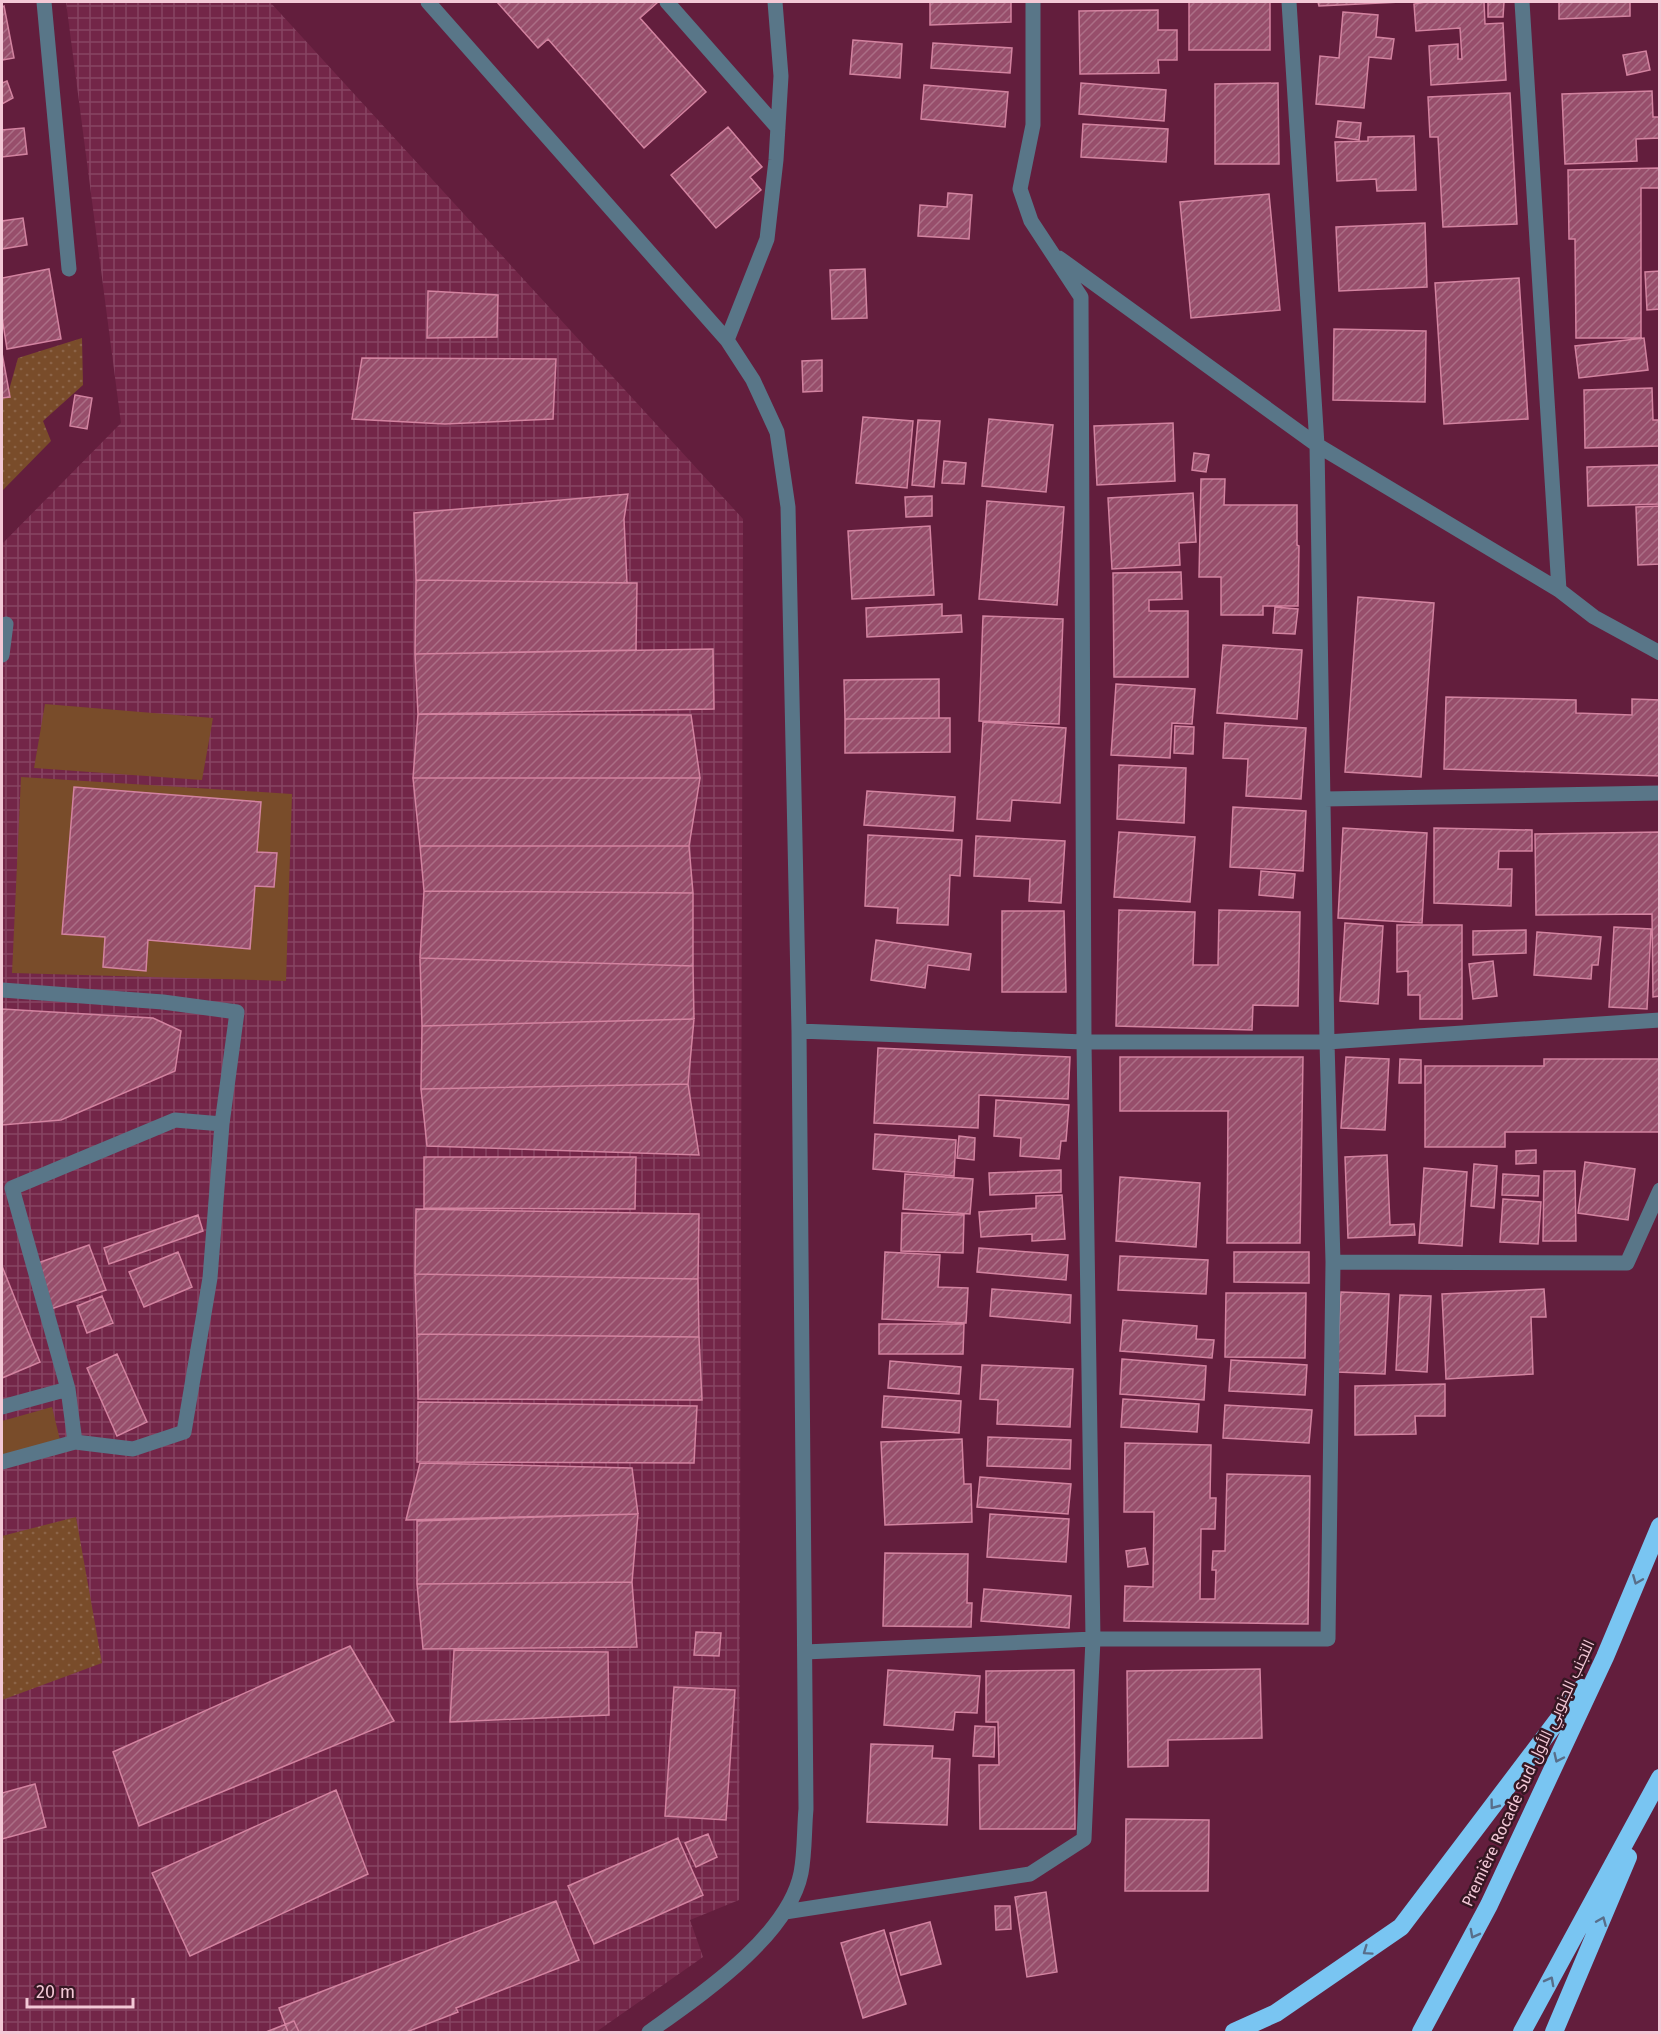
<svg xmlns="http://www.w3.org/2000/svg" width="1661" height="2034" font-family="'Fira Sans',Cairo,sans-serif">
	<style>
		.industrial { fill: url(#industrial-grid) }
		.grass { fill: url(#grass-dots) }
		.park { fill: #794c2a }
		.building { fill: url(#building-hatch); stroke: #d383a0; stroke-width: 1.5 }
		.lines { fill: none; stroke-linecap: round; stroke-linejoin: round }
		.minor { stroke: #597688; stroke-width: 15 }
		.highway { stroke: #79c5f2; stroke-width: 18 }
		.oneway { stroke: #586e8a }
		.labels { text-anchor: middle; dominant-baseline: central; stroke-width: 5; stroke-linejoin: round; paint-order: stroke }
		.street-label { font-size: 16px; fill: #f3c8d6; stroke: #361723 }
	</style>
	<defs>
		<pattern id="industrial-grid" width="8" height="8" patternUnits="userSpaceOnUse" patternTransform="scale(1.5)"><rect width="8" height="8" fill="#732648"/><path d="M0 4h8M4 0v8" fill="none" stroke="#874462"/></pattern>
		<pattern id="grass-dots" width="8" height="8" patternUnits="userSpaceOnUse" patternTransform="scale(1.5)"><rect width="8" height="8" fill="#794c2a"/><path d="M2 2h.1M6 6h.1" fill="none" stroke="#8c6448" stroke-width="1.8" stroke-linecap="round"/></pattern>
		<pattern id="building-hatch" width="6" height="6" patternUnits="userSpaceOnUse" patternTransform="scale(1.5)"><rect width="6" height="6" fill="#974e6b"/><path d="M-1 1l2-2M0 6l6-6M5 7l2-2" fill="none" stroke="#ab6e86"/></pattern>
	</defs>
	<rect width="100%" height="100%" fill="#631e3d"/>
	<path class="industrial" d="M66,2H270L743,519L739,1900L690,1920L703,1957L596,2032H2V544L121,423Z"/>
	<path class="grass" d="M82,338L83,385L43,421L51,441L2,491V392L9,390L18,358Z
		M76,1517L102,1663L2,1700V1536Z"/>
	<path class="park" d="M45,704L213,718L202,780L34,768Z
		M21,777L292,794L286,981L12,973Z
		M52,1407L62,1448L2,1468V1421Z"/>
	<path class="building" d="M497,2H658L640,18L706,92L644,148L548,39L538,48Z
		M930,2H1011V22L930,25Z
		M1189,2H1270V50H1189Z
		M1318,2H1401L1319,6Z
		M1425,2H1484L1485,24L1503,23L1506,80L1431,85L1429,46L1458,44V59H1462L1460,28L1416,31L1414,4Z
		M1488,2H1504L1503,17H1488Z
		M1559,2H1630V16L1559,19Z
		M4,6L14,58L2,60V7Z
		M1158,10V30H1177V60H1158L1159,73L1080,74L1079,11Z
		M1343,12L1378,15L1376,37L1394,39L1391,59L1369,57L1364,108L1316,104L1320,56L1339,58Z
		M853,40L902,44L900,78L850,74Z
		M933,43L1012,48L1010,73L931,68Z
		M1646,51L1650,70L1627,75L1623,55Z
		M7,81L13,98L2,104V83Z
		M1081,83L1166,90L1164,121L1079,114Z
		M1278,83L1279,164H1215V84Z
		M924,85L1008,92L1005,127L921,119Z
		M1652,91L1653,117H1660V138L1636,139L1637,161L1565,164L1562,94Z
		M1510,93L1517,224L1443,227L1438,137H1430L1428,97Z
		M1338,121L1361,123L1359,140L1336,137Z
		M1083,124L1168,129L1166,162L1081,157Z
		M728,127L762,167L750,177L761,190L716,228L671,175Z
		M24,128L27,154L2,157V130Z
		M1414,136L1416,190L1377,191L1376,179L1337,181L1335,142L1368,141V137Z
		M1659,168V188H1641V338H1576L1575,239H1569L1568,170Z
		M948,193L972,195L969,239L918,236L920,205L947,207Z
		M1269,194L1280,310L1191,318L1180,202Z
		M23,218L27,245L2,249V221Z
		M1425,223L1427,287L1339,291L1336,227Z
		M49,269L61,339L7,349L2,317V278Z
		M865,269L867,318L832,319L830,270Z
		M1660,271V309L1647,310L1645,272Z
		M1519,278L1528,419L1444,424L1435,283Z
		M428,291L498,295L497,337L427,338Z
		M1334,329L1426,331L1425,402L1333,400Z
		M1644,338L1648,370L1579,378L1575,346Z
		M2,353L10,397L2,398Z
		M362,358L556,359L553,419L445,424L352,419Z
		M822,360V391L803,392L802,361Z
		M1652,388L1653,420H1660V446L1585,448L1584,390Z
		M75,395L92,398L87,429L70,426Z
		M863,417L913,421L907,488L856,483Z
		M989,419L1053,425L1046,492L982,486Z
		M918,420L940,421L934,487L912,485Z
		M1173,423L1175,481L1097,485L1094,426Z
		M1194,453L1209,455L1206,472L1192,470Z
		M944,461L966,463L964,484L942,483Z
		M1660,465V504L1588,506L1587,467Z
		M1201,479H1225L1224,505H1297V545L1299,546L1298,606H1263V615H1221V577H1199Z
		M1193,493L1196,542L1179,543L1180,565L1112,569L1108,498Z
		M628,494L624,519L627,583L416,580L414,513Z
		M932,496V516L906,517L905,497Z
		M987,501L1064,507L1057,605L979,599Z
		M1660,506V564L1638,565L1636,507Z
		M930,526L934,595L852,599L848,531Z
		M1181,572L1182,599L1149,600V611H1188V677H1114L1113,573Z
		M416,580L637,583L636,650L415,654Z
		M1358,597L1434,603L1421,777L1345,772Z
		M942,604V616L961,615L962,632L867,637L866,608Z
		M1275,607L1298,609L1295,634L1273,633Z
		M983,616L1063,619L1059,724L979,721Z
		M1223,645L1302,650L1297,719L1217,713Z
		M713,649L714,709L418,714L415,654Z
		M939,679V718L845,719L844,680Z
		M1116,684L1195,689L1192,724L1172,723L1170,758L1111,755Z
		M1446,697L1576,700V713L1632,715V699L1660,700V776L1444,769Z
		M418,714L691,715L700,778H413Z
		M939,718H950V752L845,753V719Z
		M983,722L1066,728L1060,803L1012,800L1010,821L977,819Z
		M1225,723L1306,728L1301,799L1246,796L1248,759L1223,758Z
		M1175,726L1194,727L1193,754L1174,753Z
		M1119,765L1186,768L1184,823L1117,819Z
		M413,778H700L689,846H420Z
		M74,787L261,802L257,852L277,853L274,887L255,886L250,949L148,940L146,971L103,967L105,937L62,934Z
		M867,791L955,797L953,831L864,825Z
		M1233,807L1306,811L1303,871L1230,867Z
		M1343,828L1427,833L1422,923L1338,918Z
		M1434,828L1532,830V851H1499L1498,869H1512L1511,906L1434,903Z
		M1119,832L1195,837L1190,902L1114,897Z
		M1660,832V996L1653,997L1652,914L1536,915L1535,834Z
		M868,835L962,840L960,876L950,875L948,925L897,923L898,908L865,906Z
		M976,836L1065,841L1061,903L1029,901L1030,879L974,876Z
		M420,846H689L693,893L424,891Z
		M1261,871L1295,874L1293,898L1259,895Z
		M424,891L693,893V966L420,958Z
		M1119,910L1195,912L1193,965H1218L1219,910L1300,912L1298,1006L1253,1005L1252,1030L1116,1026Z
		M1002,911H1064L1066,992H1002Z
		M1345,923L1383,926L1378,1004L1340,1001Z
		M1397,925H1462V1019H1420V995H1408V971L1397,972Z
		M1614,927L1651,929L1647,1009L1609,1007Z
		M1526,930V953L1473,955V931Z
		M1537,932L1601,937L1598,965H1592L1591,979L1534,975Z
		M876,940L971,954L969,970L928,965L925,988L871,980Z
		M420,958L693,966L694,1019L422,1026Z
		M1493,961L1497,996L1473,999L1469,964Z
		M2,1009L153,1018L181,1031L175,1071L61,1120L2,1125Z
		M694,1019L688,1084L421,1089L422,1026Z
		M878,1048L1070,1057L1068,1099L979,1095L978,1128L874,1123Z
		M1120,1057H1303L1300,1243H1227L1228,1111H1120Z
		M1346,1057L1389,1059L1385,1130L1341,1128Z
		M1400,1059L1421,1060V1083H1399Z
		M1544,1059H1660V1132H1505V1147H1425V1066H1544Z
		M688,1084L699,1155L427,1146L421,1089Z
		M996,1100L1069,1105L1066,1141H1061L1059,1159L1020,1156L1021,1138L994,1136Z
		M875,1134L956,1140L954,1176L873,1169Z
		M959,1136L975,1138L974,1160L957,1158Z
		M1536,1150V1163L1516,1164V1151Z
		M1387,1155L1390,1225L1414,1224L1415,1235L1348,1238L1345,1157Z
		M424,1157H636L635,1209L424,1208Z
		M1585,1162L1635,1169L1628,1220L1578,1213Z
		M1474,1164L1497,1166L1494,1208L1471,1206Z
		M1424,1168L1467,1172L1462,1246L1419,1243Z
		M1061,1170V1192L990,1195L989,1173Z
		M1544,1171H1575L1576,1241H1543Z
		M905,1174L973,1179L970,1214L903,1209Z
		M1503,1174L1539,1176L1538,1196L1502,1195Z
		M1120,1177L1200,1183L1196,1247L1116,1241Z
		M1062,1195L1065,1239L1032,1241V1234L981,1237L979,1212L1036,1208V1196Z
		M1503,1199L1541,1202L1538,1244L1500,1242Z
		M416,1209L699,1214L698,1279L415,1274Z
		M902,1213L964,1215L963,1253L901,1251Z
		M198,1215L203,1231L109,1264L104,1248Z
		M89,1245L106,1290L51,1309L35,1264Z
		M979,1248L1068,1255L1066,1280L977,1272Z
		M178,1252L192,1287L144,1307L129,1272Z
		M885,1252L940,1255L938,1287L968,1288L966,1323L882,1319Z
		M1234,1252H1309V1283L1234,1282Z
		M1120,1256L1208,1260L1206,1294L1118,1290Z
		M2,1266L40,1362L2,1378Z
		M415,1274L698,1279L699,1337L417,1334Z
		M992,1289L1071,1295L1070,1323L990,1316Z
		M1544,1289L1546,1317H1531L1533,1374L1446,1379L1442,1294Z
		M1341,1292L1389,1294L1385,1374L1337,1372Z
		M1226,1293H1306L1305,1358L1225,1357Z
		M1400,1295L1431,1296L1427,1372L1396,1370Z
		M102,1296L113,1323L87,1333L77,1306Z
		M1123,1320L1197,1326L1196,1339L1214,1340L1212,1358L1120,1351Z
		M879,1324H964L963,1354H879Z
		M417,1334L699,1337L702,1400L418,1399Z
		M117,1354L147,1422L117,1436L87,1368Z
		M1122,1359L1206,1366L1204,1400L1120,1394Z
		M1231,1360L1307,1365L1305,1395L1229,1391Z
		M890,1361L961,1367L959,1394L888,1388Z
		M982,1365L1073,1369L1070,1427L997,1424L998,1400L980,1399Z
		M1445,1384V1416H1415L1416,1434L1355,1435V1386Z
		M884,1396L961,1401L959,1433L882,1427Z
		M1123,1399L1199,1404L1197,1432L1121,1427Z
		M418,1402L697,1406L694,1463L417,1462Z
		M1225,1405L1312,1410L1309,1443L1223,1438Z
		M988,1437L1071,1440L1070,1469L987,1466Z
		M962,1439L964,1484H971L972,1522L885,1525L881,1442Z
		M1125,1443L1211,1445L1210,1498H1216L1215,1529H1201L1200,1599H1215L1216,1570H1212L1213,1551H1225L1227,1474L1310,1476L1308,1624L1124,1621L1125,1586L1153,1587L1154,1512H1124Z
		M420,1463L632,1468L638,1514L406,1520Z
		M980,1477L1071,1484L1068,1514L977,1507Z
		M638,1514L632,1582L417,1584V1521Z
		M990,1514L1069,1519L1066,1562L987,1557Z
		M1145,1548L1148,1564L1128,1567L1126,1551Z
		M885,1553L968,1554L967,1603H972L971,1627L883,1626Z
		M632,1582L637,1647L423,1649L417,1584Z
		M984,1589L1071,1596L1069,1628L981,1621Z
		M696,1632L721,1633L719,1656L694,1655Z
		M350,1646L394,1721L139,1826L113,1752Z
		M454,1650L608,1652L609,1715L450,1722Z
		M1260,1669L1262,1738L1168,1740V1766L1128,1767L1127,1671Z
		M888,1670L980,1676L977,1713L955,1712L953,1730L884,1725Z
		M1074,1670L1075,1829H980L979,1765H999L998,1722H986V1671Z
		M674,1687L735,1690L726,1820L665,1816Z
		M975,1726L995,1727L994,1757L973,1756Z
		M871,1744L933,1746L932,1758L950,1759L947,1825L867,1822Z
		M35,1784L46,1827L2,1839V1793Z
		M336,1790L368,1874L190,1956L152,1873Z
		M1126,1819L1209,1820L1208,1891H1125Z
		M708,1834L717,1857L696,1867L685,1843Z
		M678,1838L703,1895L594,1944L568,1886Z
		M1046,1892L1057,1972L1027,1977L1015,1897Z
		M556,1901L579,1960L456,2008L458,2012L409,2031L410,2032H288L279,2008Z
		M995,1906H1010L1011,1929L996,1930Z
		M930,1922L941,1964L901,1975L890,1933Z
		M884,1930L906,2004L863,2018L841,1943Z
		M294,2021L299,2032H266Z"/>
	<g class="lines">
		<path class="minor" d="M44,2L69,269
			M428,2L727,340L753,380L777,432L788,507L799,1031L806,1809C804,1830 805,1852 801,1873C788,1937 699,1996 649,2032
			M667,2L778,128
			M1522,2L1559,590
			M1059,258L1317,445L1559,590L1594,617L1660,653
			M727,340L767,239L776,160L781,76L775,2
			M2,655L6,624
			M1324,799L1660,793
			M2,990L163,1002L237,1012L222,1124L210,1278L184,1432L133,1449L75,1442L2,1462
			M799,1031L1084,1042H1327L1660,1020
			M1333,1262L1627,1263L1660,1190
			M2,1407L68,1389
			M75,1442L68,1389L12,1188L175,1120L222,1124
			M805,1652L1093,1639H1328L1333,1262L1327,1042L1317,445L1289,2
			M785,1912L1030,1874L1084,1839L1093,1639L1084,1042L1081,297L1031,221L1020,189L1033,125V2"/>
		<path class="highway" d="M1234,2032L1276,2013L1401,1927L1582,1688
			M1421,2032L1489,1905L1605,1657L1660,1526
			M1522,2032L1660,1778
			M1554,2032L1628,1857"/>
	</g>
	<defs><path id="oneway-chevron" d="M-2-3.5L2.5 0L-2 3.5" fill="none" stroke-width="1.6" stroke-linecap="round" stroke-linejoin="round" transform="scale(1.5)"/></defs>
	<g class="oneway">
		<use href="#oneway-chevron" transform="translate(1637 1580) rotate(112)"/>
		<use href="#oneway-chevron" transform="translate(1558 1758) rotate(115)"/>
		<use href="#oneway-chevron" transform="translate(1494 1805) rotate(127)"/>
		<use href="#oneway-chevron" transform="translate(1602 1921) rotate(-67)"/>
		<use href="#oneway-chevron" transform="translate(1474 1934) rotate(118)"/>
		<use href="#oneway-chevron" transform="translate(1367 1951) rotate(145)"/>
		<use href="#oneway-chevron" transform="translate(1550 1981) rotate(-62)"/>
	</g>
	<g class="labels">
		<g class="street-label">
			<text transform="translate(1528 1773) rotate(-65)">Première Rocade Sud التجنب الجنوبي الأول</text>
		</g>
	</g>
	<rect width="1661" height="2034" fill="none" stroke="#f3c8d6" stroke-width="6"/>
	<path d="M27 1998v9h106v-9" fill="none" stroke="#f3c8d6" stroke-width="3"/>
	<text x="36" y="1998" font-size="18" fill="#f3c8d6" stroke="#361723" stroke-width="4.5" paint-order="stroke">20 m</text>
</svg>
